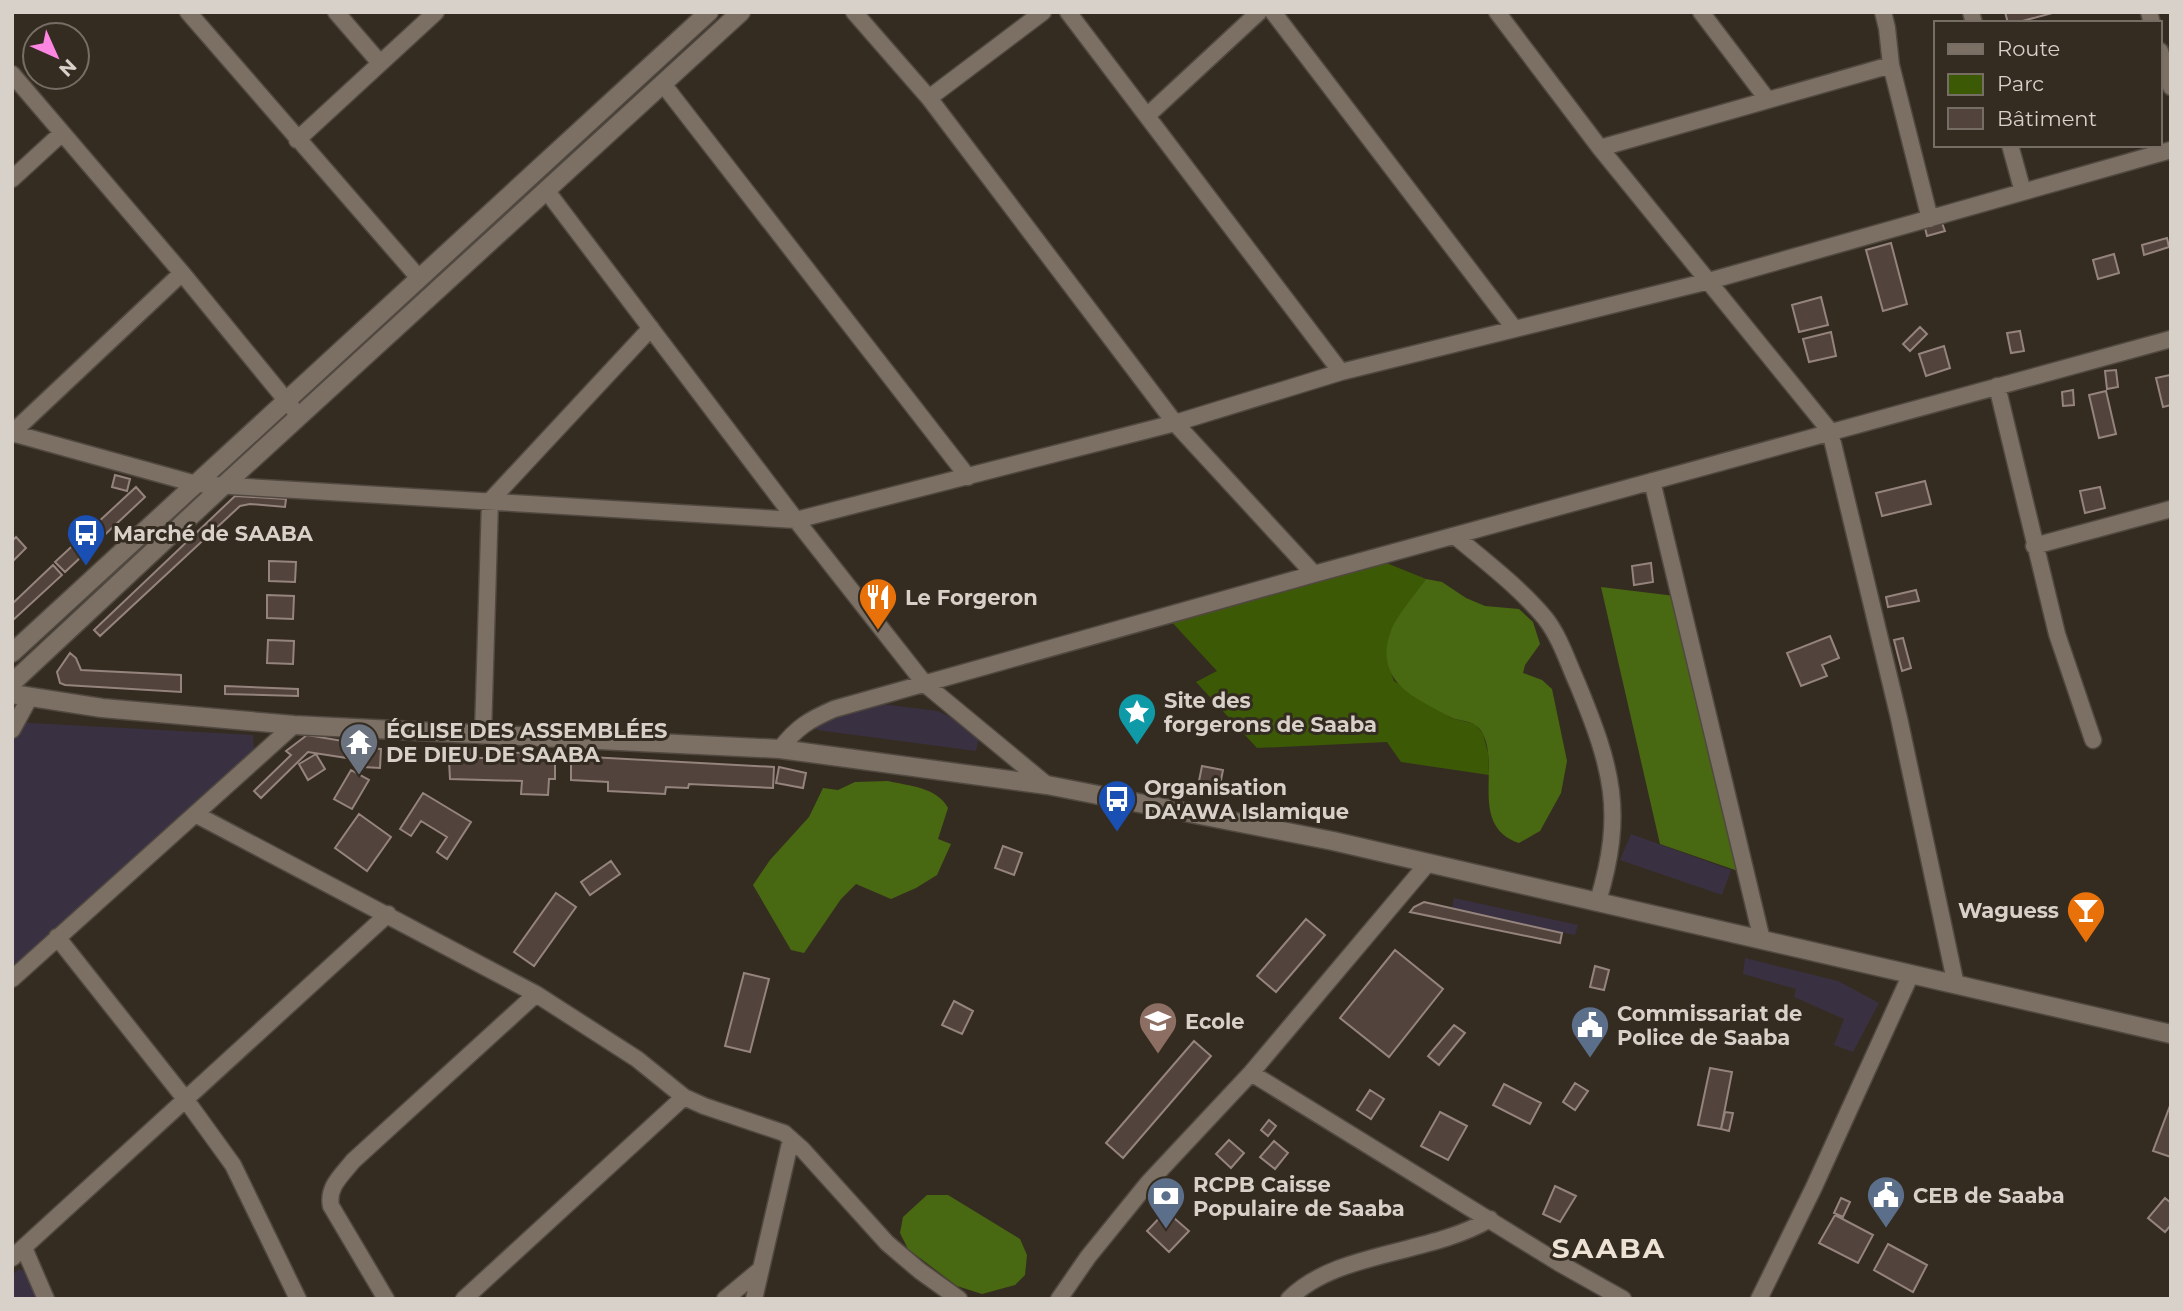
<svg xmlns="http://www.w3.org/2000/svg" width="2183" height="1311" font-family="Montserrat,sans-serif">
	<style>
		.commercial { fill: #393141 }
		.green { fill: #3c5906 }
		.forest { fill: #496812 }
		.building { fill: #52433d; stroke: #95847d; stroke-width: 2 }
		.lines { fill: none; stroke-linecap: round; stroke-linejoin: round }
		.street-casing { stroke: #514940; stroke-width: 19 }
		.secondary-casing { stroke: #514940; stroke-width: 21 }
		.street { stroke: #7c7065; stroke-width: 16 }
		.secondary { stroke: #7c7065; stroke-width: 18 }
		.labels { text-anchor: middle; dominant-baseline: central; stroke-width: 6; stroke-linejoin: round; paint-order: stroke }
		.poi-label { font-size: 21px; font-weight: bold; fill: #d7d1ca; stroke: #352c21; text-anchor: start }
		.district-label { font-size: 28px; font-weight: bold; letter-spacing: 2px; fill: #eee2d4; stroke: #352c21 }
	</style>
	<rect width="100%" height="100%" fill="#352c21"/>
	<path class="commercial" d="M882,704L938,711L980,732L976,751L817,730V719L843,710Z
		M12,722L253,735L255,758L12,976Z
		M1631,834L1731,870L1722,895L1620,860Z
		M1454,898L1578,925L1575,935L1452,909Z
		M1745,958L1838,981L1879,1003L1853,1052L1834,1045L1844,1019L1794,997L1796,989L1743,974Z
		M19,1269L31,1275L41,1299H12V1275Z"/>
	<path class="green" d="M1379,560L1426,579L1390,632L1387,661L1394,681L1451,718L1475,724L1483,734L1488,753L1489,775L1401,762L1387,742L1257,748L1196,682L1217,671L1168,618Z"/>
	<path class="forest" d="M1426,579L1442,582L1466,598L1485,606L1519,609L1533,622L1540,644L1525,665L1523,673L1542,680L1552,689L1567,761L1561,793L1540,831L1519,843C1469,826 1500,769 1483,734C1476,720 1464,722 1452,718C1443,714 1436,709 1428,705C1398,689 1378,670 1390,633C1394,619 1417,592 1426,579Z
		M1601,587L1675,596L1738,871L1660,844Z
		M888,781C909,786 937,787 948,808L938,839L951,844L937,875L916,888L891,899L856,884L841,899L804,953L791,950L753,885L770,860L809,817L823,788L838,790L855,782Z
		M927,1195H948L1020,1239L1027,1255L1025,1275L1015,1285L982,1294L957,1286L908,1249L900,1233L903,1217Z"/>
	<path class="building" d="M2005,12H2056L2015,23H2008Z
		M1942,223L1945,231L1927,236L1925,228Z
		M2167,238L2169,247L2144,255L2142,245Z
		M1891,243L1907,304L1883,311L1866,250Z
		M2114,254L2119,273L2098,279L2093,260Z
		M1821,297L1828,325L1799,332L1792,305Z
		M1920,327L1927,334L1910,351L1903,344Z
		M2020,331L2024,351L2011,353L2007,333Z
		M1831,332L1836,356L1809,362L1803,339Z
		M1944,346L1950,368L1926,376L1919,354Z
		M2116,370L2118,387L2107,389L2105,371Z
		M2170,375L2171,405L2163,407L2156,378Z
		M2073,390L2074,405L2063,406L2062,392Z
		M2106,391L2116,434L2099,438L2089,395Z
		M115,475L130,479L127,491L112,487Z
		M1925,481L1931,504L1882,516L1876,493Z
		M136,487L145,497L65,572L55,562Z
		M2100,487L2105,508L2085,513L2080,491Z
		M235,496L286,499L285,507L250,504L240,506L100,636L94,630Z
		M16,537L26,548L12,562V541Z
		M269,561L296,562L295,582L269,581Z
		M1651,563L1653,582L1634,585L1632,566Z
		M53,565L62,575L12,621V604Z
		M1916,590L1919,601L1888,607L1886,597Z
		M267,595L294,596L293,619L267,618Z
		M1830,636L1839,658L1822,665L1827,676L1801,686L1787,653Z
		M1903,638L1911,668L1902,671L1894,640Z
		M268,640L294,641L293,664L267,663Z
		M70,653L76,658L81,670L181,675V692L65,685L60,683L57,672Z
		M225,686L298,689V696L225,694Z
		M307,735L349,742L347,758L308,752L261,798L254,791L291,755L286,751Z
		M364,748L381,749L380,768L363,767Z
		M439,748L470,749V758H488V751L555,755V779H549L548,795L521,794L522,781L450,779L449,760L439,759Z
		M316,754L325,769L308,780L299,764Z
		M571,756L774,767L773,788L689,784L688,788L666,787L665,794L608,791V782L571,780Z
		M1202,766L1223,770L1220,785L1199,781Z
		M779,767L806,773L803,788L776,783Z
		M351,770L369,780L352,809L334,799Z
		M423,793L471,822L447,859L437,852L447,837L421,821L411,836L400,829Z
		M359,814L391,837L367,871L335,848Z
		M1003,846L1022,853L1014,875L995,868Z
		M611,861L620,874L590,895L581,882Z
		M556,893L576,907L534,966L514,952Z
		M1424,902L1562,933L1560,943L1410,912L1414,907Z
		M1306,919L1325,935L1276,992L1257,976Z
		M1395,950L1443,989L1389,1057L1340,1018Z
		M1595,966L1609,970L1604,990L1590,987Z
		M744,973L769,979L750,1052L725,1046Z
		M954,1001L973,1011L962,1034L942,1025Z
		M1454,1025L1465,1033L1439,1065L1428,1056Z
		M1194,1041L1211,1056L1123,1158L1106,1143Z
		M1710,1068L1732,1072L1721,1129L1698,1125Z
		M1575,1083L1588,1091L1575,1110L1563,1102Z
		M1504,1084L1541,1103L1530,1124L1493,1105Z
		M1370,1090L1384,1099L1371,1119L1357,1110Z
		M2171,1103V1157L2153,1151Z
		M1440,1112L1467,1126L1448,1160L1421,1146Z
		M1725,1112L1733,1113L1729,1131L1721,1129Z
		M1269,1120L1276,1126L1268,1136L1261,1130Z
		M1229,1140L1244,1153L1231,1168L1216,1154Z
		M1274,1141L1288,1153L1275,1169L1260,1157Z
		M1555,1186L1576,1196L1560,1222L1543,1214Z
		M1841,1198L1850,1202L1843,1217L1834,1213Z
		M2165,1198L2171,1203V1225L2165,1232L2148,1218Z
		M1166,1211L1189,1231L1169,1252L1147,1231Z
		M1835,1215L1873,1235L1858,1263L1819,1243Z
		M1888,1244L1927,1265L1913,1292L1874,1270Z"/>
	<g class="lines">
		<g class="street-casing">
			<path id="street" d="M188,12L419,278
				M336,12L380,63
				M854,12L929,98L1175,423L1314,574
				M1068,12L1341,372
				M1273,12L1514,328
				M1497,12L1600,148L1830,431L1899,718L1956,985
				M1701,12L1767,99
				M1883,12L1887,28L1891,65L1930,219
				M1971,12L1974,23
				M2149,12L2152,23
				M2160,51L2171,87
				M12,74L182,273L299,416
				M663,84L968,477
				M929,98L1043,12
				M1148,115L1259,12
				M297,140L436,12
				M2010,145L2023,192
				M1600,148L1891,65
				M12,179L61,134
				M546,190L796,520L925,684L1047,785
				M1997,386L2057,634L2093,740
				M12,433L196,484L796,520L1175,423L1341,372L1709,281L2171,150
				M12,433L182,273
				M1652,481L1762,940
				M1455,536C1486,562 1519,587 1545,618C1560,637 1568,663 1578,685C1612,768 1625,812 1598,901
				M2034,546L2171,509
				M12,730L30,697
				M483,734L490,501L651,328
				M780,749C797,727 809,720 834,709L1314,574L2171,339
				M195,814L536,994L637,1059L684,1097L704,1106L784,1133L803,1150L887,1243L920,1271L959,1299
				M57,937L186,1100L233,1165L298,1299
				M12,979L294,725
				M1251,1073L1559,1263L1623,1299
				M24,1248L46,1299
				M12,1258L388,914
				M386,1299L331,1206C327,1187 342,1175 353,1161L536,994
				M464,1299L684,1097
				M725,1299L761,1269
				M754,1299L791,1139
				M1059,1299L1088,1257L1148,1183L1251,1073L1428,863
				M1289,1299C1336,1251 1430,1255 1490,1219
				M1759,1299L1814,1187L1911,974"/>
		</g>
		<g class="secondary-casing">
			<path id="secondary" d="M12,653L709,12
				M12,683L222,487L741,12
				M12,694L102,708L294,725L780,749L1047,785L1333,841L2171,1034"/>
		</g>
		<use href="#street" class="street"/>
		<use href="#secondary" class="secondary"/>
	</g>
	<defs>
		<g id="bus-pin" transform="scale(2.0125)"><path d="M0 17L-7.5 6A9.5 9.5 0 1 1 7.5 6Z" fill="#1a4fb4" stroke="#352c21"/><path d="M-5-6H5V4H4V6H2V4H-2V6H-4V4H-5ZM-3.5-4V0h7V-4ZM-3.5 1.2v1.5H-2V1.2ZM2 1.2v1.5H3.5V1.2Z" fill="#fff"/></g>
		<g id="restaurant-pin" transform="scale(2.0125)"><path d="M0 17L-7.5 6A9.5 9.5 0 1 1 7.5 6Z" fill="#e8710a" stroke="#352c21"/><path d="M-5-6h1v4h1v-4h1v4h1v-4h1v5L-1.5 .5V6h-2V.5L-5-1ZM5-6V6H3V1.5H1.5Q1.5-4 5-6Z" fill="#fff"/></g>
		<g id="sight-pin" transform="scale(2.0125)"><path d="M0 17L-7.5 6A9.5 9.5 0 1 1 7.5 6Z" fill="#0f9aa8" stroke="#352c21"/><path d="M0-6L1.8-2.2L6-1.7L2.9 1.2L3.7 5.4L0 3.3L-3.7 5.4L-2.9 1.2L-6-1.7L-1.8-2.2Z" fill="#fff"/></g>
		<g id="temple-pin" transform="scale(2.0125)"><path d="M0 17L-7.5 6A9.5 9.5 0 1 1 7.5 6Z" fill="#6b7280" stroke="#352c21"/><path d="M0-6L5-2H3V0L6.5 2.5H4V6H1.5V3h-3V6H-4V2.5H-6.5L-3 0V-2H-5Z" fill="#fff"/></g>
		<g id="bar-pin" transform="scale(2.0125)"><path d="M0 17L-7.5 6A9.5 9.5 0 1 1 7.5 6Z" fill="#e8710a" stroke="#352c21"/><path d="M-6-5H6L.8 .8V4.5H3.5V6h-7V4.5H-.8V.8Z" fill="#fff"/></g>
		<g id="school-pin" transform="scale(2.0125)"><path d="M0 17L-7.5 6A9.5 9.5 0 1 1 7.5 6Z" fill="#8d6e63" stroke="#352c21"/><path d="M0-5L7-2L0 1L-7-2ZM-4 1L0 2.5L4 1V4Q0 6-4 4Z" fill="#fff"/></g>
		<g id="civic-pin" transform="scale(2.0125)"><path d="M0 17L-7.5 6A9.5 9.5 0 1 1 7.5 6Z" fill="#5c6f8a" stroke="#352c21"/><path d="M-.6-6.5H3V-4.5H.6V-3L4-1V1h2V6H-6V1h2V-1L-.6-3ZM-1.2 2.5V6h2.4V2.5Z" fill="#fff"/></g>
		<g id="bank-pin" transform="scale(2.0125)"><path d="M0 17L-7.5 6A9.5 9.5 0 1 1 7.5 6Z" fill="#5c6f8a" stroke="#352c21"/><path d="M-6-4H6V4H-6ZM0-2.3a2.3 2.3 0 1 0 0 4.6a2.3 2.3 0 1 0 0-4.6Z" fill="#fff"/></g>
	</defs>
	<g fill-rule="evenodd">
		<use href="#bus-pin" x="86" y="533"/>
		<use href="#restaurant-pin" x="878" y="597"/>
		<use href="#sight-pin" x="1137" y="712"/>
		<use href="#temple-pin" x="359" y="742"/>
		<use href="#bus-pin" x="1117" y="799"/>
		<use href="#bar-pin" x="2086" y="910"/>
		<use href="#school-pin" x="1158" y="1021"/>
		<use href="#civic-pin" x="1590" y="1025"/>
		<use href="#civic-pin" x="1886" y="1195"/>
		<use href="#bank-pin" x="1166" y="1196"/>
	</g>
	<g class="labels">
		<g class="poi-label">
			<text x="113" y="533">Marché de SAABA</text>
			<text x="905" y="597">Le Forgeron</text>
			<text x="1164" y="700">Site des<tspan x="1164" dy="24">forgerons de Saaba</tspan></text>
			<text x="386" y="730">ÉGLISE DES ASSEMBLÉES<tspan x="386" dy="24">DE DIEU DE SAABA</tspan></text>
			<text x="1144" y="787">Organisation<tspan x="1144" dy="24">DA'AWA Islamique</tspan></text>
			<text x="2059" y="910" text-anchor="end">Waguess</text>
			<text x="1617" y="1013">Commissariat de<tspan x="1617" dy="24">Police de Saaba</tspan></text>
			<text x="1185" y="1021">Ecole</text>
			<text x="1193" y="1184">RCPB Caisse<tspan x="1193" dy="24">Populaire de Saaba</tspan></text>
			<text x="1913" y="1195">CEB de Saaba</text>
		</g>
		<g class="district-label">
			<text x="1609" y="1248">SAABA</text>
		</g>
	</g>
	<rect width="2183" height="1311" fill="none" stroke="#d7d1ca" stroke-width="28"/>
	<rect x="1934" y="21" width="228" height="126" fill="#352c21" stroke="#766e65" stroke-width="2"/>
	<rect x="1948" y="44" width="35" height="10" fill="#7c7065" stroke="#766e65" stroke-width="2"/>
	<text x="1997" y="56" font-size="21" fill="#d7d1ca">Route</text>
	<rect x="1948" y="74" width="35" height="21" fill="#3c5906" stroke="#766e65" stroke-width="2"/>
	<text x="1997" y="91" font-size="21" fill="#d7d1ca">Parc</text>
	<rect x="1948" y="108" width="35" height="21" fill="#52433d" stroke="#766e65" stroke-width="2"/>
	<text x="1997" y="126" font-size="21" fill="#d7d1ca">Bâtiment</text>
	<g transform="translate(56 56) rotate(135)"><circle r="33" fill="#352c21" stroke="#766e65" stroke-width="2"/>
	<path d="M0-5L12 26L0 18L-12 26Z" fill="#fd86e2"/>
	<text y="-10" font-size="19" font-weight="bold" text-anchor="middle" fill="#d7d1ca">N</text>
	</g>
</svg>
